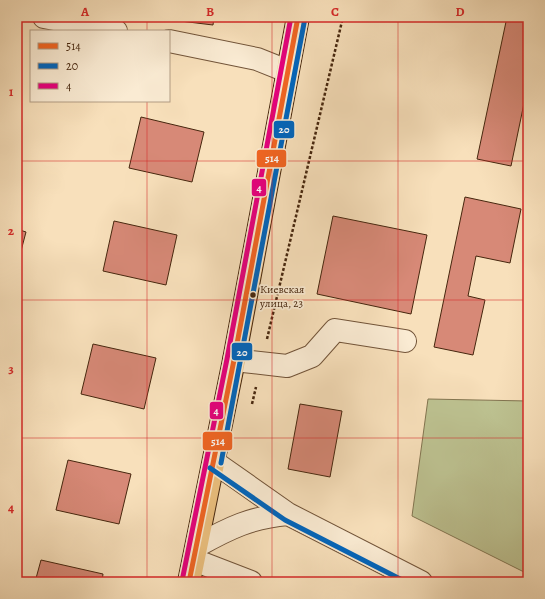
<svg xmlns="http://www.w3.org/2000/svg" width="545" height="599" font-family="Alegreya,serif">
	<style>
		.green { fill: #bdc291; stroke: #827450 }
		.building { fill: #d78977; stroke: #46260e }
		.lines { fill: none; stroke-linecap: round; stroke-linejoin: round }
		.minor-casing { stroke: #725439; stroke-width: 24 }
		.major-casing { stroke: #46260e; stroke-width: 24 }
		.path { stroke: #46260e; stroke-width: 2.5; stroke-dasharray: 3 2; stroke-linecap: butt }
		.minor { stroke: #faebd3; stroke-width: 22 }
		.major { stroke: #ecc07e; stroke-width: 22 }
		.bus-1-casing { stroke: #faebd3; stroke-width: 8 }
		.bus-2-casing { stroke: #faebd3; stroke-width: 8 }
		.bus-3-casing { stroke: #faebd3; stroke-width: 8 }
		.bus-1 { stroke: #f26522; stroke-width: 5 }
		.bus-2 { stroke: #0065bd; stroke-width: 5 }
		.bus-3 { stroke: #e5007d; stroke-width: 5 }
		.grid { fill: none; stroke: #d62828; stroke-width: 1; stroke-opacity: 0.55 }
		.bus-dot { fill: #46260e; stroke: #faebd3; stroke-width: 1.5 }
		.labels { text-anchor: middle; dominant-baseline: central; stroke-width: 3.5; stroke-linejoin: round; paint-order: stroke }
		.bus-label { font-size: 11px; fill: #46260e; stroke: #faebd3; text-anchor: start }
		.line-badge { stroke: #faebd3; stroke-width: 1.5 }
		.badge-label { font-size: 11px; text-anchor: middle; font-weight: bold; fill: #fff }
		.neatline { fill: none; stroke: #d62828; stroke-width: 1.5 }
		.grid-label { font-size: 13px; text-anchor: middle; font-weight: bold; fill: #d62828 }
	</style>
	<rect width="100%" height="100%" fill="#f8e0bb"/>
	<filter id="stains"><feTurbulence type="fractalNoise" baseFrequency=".005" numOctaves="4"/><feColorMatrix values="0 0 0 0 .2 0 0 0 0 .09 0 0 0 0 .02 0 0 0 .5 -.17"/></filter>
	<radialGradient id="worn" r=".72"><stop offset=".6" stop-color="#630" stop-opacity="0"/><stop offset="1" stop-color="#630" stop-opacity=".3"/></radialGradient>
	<path class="green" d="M428,399L528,401V574L412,516Z"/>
	<path class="building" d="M147,17H214L213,25Z
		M507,17H528V84L511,166L477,159Z
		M141,117L204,132L192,182L129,168Z
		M465,197L521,209L510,263L476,256L468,296L485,300L473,355L434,347Z
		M333,216L427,235L411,314L317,294Z
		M114,221L177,235L166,285L103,271Z
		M17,229L26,232L17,266Z
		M93,344L156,358L144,409L81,394Z
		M300,404L342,411L330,477L288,469Z
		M68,460L131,474L119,524L56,510Z
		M41,560L103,574L102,582H35Z"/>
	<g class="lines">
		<g class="minor-casing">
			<path id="minor" d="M44,17L116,31
				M169,41L257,59L287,71
				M234,360L287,366L312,356L335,330L405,341
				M214,462L288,514L421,582
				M197,546C229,528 252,517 288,514
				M194,560L251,582"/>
		</g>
		<g class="major-casing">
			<path id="major" d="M189,582L234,360L298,17"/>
		</g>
		<path class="path" d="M267,339L343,17
			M252,404L256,387"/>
		<use href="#minor" class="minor"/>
		<use href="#major" class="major"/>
		<g class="bus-1-casing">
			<path id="bus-1" d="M189,582L234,360L298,17"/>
		</g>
		<g class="bus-2-casing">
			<path id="bus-2" d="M221,463L305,18
				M210,468L285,520L406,582"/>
		</g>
		<g class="bus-3-casing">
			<path id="bus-3" d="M182,581L227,359L291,17"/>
		</g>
		<use href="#bus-1" class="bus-1"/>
		<use href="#bus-2" class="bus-2"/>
		<use href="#bus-3" class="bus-3"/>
	</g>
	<path class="grid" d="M147,17V31M272,17V582M398,17V582M147,101V582M17,161H528M17,300H528M17,438H528"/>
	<circle class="bus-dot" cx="253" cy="295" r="3.5"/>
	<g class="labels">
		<g class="bus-label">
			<text x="260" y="289">Киевская<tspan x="260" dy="14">улица, 23</tspan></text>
		</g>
	</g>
	<g class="line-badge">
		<rect x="273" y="120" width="22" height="19" rx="4" fill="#0065bd"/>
		<rect x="256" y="149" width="31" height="19" rx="4" fill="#f26522"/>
		<rect x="251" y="178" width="16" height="19" rx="4" fill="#e5007d"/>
		<rect x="231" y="342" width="22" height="19" rx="4" fill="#0065bd"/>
		<rect x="209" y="401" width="15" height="19" rx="4" fill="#e5007d"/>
		<rect x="202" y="431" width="31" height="20" rx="4" fill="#f26522"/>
	</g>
	<g class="badge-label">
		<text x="284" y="133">20</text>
		<text x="272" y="162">514</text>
		<text x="259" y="192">4</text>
		<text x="242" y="356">20</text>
		<text x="216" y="415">4</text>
		<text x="218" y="445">514</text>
	</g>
	<rect width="545" height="599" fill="none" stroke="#f8e0bb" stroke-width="44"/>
	<rect x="30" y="30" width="140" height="72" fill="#faebd3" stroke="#b29c84"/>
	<rect x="38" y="43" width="20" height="6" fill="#f26522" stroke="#b29c84"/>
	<text x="66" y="50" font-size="12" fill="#46260e">514</text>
	<rect x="38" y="63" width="20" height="6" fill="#0065bd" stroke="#b29c84"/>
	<text x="66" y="70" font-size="12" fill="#46260e">20</text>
	<rect x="38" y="83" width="20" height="6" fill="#e5007d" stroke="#b29c84"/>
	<text x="66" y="90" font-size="12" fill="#46260e">4</text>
	<rect x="22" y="22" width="501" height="555" class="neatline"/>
	<g class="grid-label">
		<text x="85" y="16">A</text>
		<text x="210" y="16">B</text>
		<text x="335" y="16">C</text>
		<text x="460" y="16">D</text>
		<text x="11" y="96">1</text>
		<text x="11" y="235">2</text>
		<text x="11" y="373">3</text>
		<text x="11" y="512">4</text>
	</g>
	<rect width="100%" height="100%" filter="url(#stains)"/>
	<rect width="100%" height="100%" fill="url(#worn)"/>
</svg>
